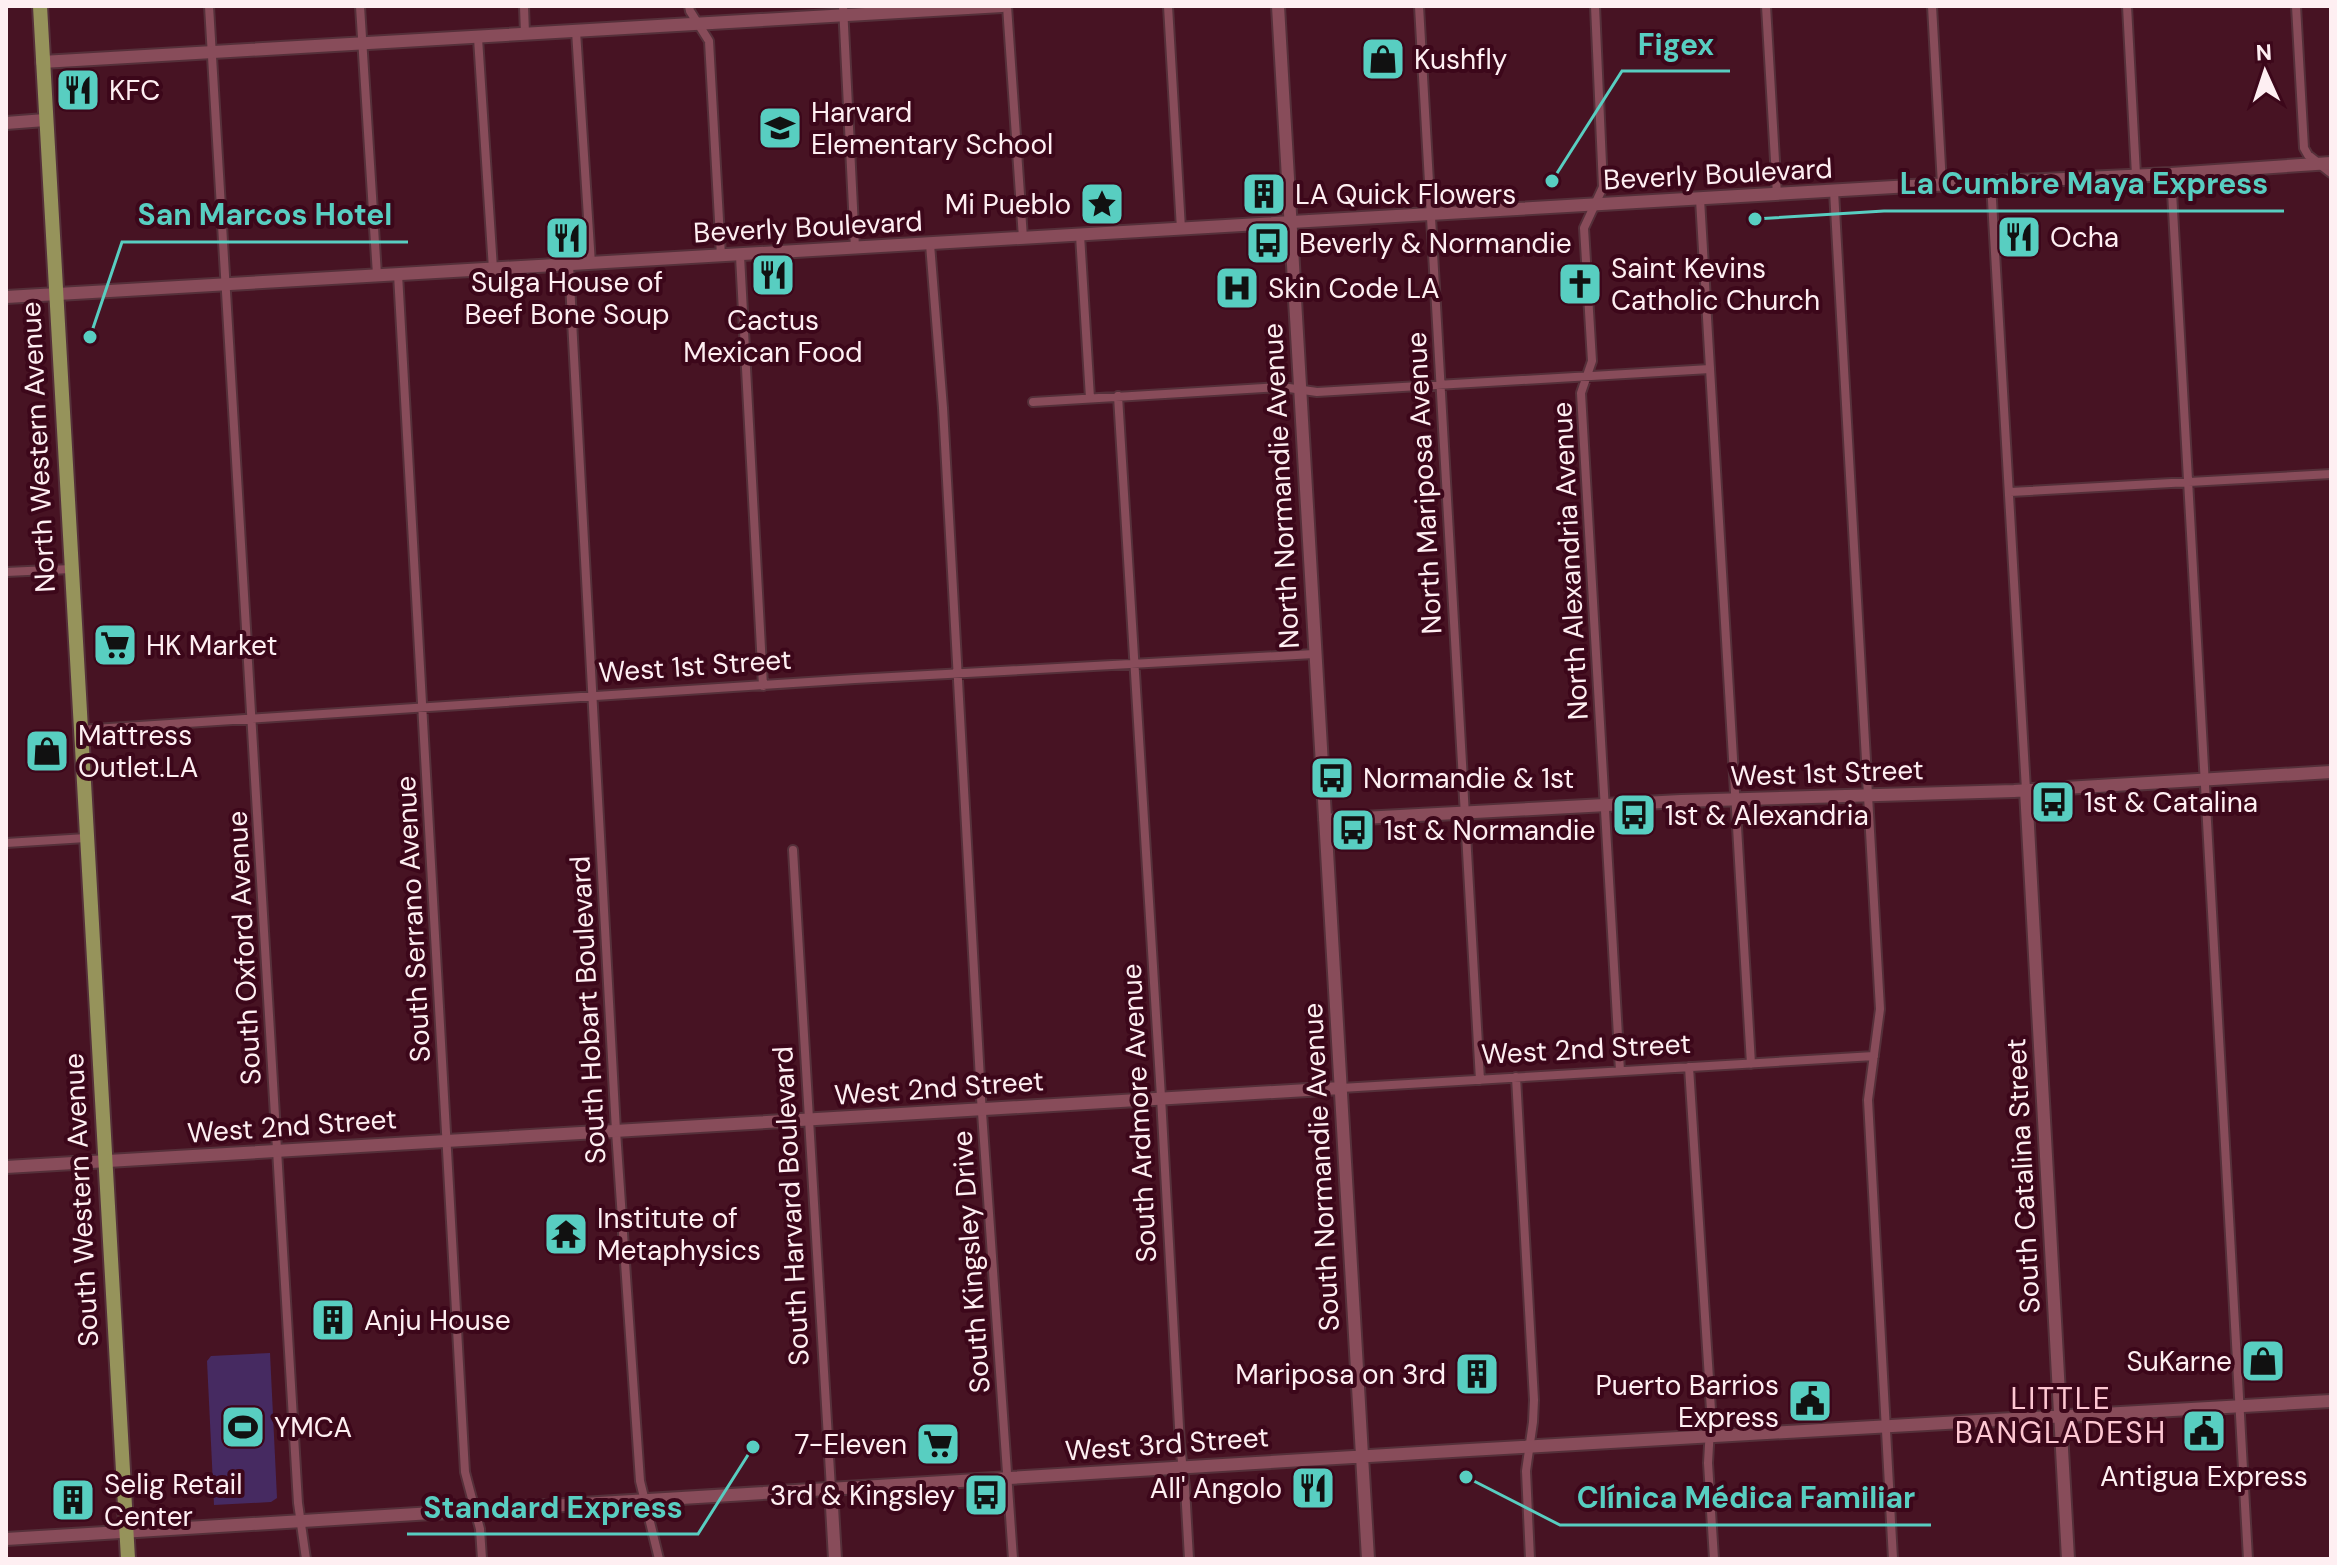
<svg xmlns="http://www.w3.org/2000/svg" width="2337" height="1565" font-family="'DM Sans',sans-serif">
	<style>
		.pitch { fill: #462a61 }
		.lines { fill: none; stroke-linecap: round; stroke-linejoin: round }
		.street-casing { stroke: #55303a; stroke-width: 12 }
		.secondary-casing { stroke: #55303a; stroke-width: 16 }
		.primary-casing { stroke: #55303a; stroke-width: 18 }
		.street { stroke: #884c5a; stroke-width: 8 }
		.secondary { stroke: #884c5a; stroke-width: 12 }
		.primary { stroke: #96935b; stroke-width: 14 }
		.labels { text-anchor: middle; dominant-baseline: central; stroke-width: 8; stroke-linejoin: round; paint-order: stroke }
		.poi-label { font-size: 28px; fill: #feeff2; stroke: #3c071a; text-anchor: start }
		.street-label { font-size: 28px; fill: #feeff2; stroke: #3c071a }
		.neighbourhood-label { font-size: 30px; letter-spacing: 2px; fill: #fec7d2; stroke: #3c071a }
		.leader { fill: none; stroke: #58cec1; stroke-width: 3 }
		.callout-dot { fill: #58cec1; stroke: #3c071a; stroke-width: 3 }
		.callout-label { font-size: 30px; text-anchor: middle; font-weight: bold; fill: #58cec1; stroke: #3c071a; stroke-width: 8; stroke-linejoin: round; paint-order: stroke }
	</style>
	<rect width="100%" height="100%" fill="#471323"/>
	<path class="pitch" d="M270,1353L277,1498L271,1502L214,1505L207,1361L211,1356Z"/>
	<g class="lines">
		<g class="street-casing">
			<path id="street" d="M209,6L298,1503L306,1559
				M360,6L377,275
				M524,6L525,34
				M689,6L690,11L709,41L721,256
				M843,6L855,248
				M1007,6L1023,238
				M1168,6L1181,229
				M1419,6L1480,1080
				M1595,6L1603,187L1584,228L1592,361L1581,393L1620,1071
				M1766,6L1777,195
				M1932,6L1942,185
				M2127,6L2136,175
				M2296,6L2304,148L2308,155L2331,173
				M576,31L591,264
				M478,38L493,269
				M2171,174L2248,1559
				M1991,183L2026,790
				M1834,191L1880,1009L1868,1100L1893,1559
				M1700,199L1751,1064
				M1080,235L1090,398
				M930,244L943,408L981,1098L1013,1559
				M740,256L763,686
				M569,265L616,1131L640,1481L659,1559
				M398,274L465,1472L480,1529L482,1559
				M1118,396L1161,1097L1180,1445L1185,1487L1189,1559
				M1033,402L1282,387L1317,392L1710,369
				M2010,492L2331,474
				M6,572L71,569
				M79,730L855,679L1314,654
				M6,843L86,838
				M793,850L831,1489
				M1689,1067L1711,1410L1708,1463L1714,1559
				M1516,1077L1534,1400L1533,1422L1526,1471L1530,1559
				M1341,1088L1874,1056"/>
		</g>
		<g class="secondary-casing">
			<path id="secondary" d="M1278,6L1368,1559
				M42,62L1002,6
				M6,123L45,120
				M6,297L1911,186L2171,174L2331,163
				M2026,790L2068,1559
				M1325,820L1681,801L2014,791L2331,772
				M6,1167L1341,1088
				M831,1489L835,1559
				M6,1539L1469,1450L2331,1401"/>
		</g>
		<g class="primary-casing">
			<path id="primary" d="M40,6L128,1559"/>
		</g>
		<use href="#street" class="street"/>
		<use href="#secondary" class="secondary"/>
		<use href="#primary" class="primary"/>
	</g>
	<defs>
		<g id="shop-square" transform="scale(2.3)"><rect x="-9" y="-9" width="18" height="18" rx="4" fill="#58cec1" stroke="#3c071a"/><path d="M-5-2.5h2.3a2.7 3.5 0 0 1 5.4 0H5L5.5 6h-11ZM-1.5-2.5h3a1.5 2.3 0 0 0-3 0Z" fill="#111"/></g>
		<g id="restaurant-square" transform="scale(2.3)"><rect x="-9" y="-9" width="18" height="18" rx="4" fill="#58cec1" stroke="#3c071a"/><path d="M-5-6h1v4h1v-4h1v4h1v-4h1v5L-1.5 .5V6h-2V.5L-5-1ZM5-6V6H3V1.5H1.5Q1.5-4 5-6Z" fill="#111"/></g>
		<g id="school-square" transform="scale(2.3)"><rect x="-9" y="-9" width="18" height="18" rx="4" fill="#58cec1" stroke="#3c071a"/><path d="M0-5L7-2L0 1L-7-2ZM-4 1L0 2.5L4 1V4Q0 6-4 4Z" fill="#111"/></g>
		<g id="building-square" transform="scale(2.3)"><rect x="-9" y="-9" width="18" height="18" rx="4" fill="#58cec1" stroke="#3c071a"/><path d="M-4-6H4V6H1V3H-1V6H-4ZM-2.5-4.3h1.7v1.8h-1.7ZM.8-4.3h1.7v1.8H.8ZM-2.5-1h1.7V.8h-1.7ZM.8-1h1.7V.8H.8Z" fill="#111"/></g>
		<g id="sight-square" transform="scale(2.3)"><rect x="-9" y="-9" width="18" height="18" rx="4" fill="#58cec1" stroke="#3c071a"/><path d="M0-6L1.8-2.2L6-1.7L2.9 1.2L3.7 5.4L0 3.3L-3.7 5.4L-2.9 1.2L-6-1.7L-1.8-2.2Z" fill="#111"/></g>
		<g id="bus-square" transform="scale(2.3)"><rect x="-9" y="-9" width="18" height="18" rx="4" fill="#58cec1" stroke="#3c071a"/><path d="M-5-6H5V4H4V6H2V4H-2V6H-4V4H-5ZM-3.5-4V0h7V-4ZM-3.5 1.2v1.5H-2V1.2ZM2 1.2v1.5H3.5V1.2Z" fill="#111"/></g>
		<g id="church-square" transform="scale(2.3)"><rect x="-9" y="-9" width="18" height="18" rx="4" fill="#58cec1" stroke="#3c071a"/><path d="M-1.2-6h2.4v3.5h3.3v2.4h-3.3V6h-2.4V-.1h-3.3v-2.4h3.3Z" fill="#111"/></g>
		<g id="hospital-square" transform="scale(2.3)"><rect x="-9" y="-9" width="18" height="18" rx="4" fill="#58cec1" stroke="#3c071a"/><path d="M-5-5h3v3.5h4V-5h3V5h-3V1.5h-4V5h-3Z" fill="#111"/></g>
		<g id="supermarket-square" transform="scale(2.3)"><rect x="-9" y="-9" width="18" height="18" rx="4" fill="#58cec1" stroke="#3c071a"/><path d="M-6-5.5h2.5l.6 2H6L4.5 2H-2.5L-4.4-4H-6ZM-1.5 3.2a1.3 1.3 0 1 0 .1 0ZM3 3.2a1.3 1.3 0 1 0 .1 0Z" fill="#111"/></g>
		<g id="temple-square" transform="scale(2.3)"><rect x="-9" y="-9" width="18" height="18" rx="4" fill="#58cec1" stroke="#3c071a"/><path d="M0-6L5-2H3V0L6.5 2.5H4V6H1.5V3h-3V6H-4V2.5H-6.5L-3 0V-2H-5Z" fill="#111"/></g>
		<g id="civic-square" transform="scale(2.3)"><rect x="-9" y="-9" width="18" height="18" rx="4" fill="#58cec1" stroke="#3c071a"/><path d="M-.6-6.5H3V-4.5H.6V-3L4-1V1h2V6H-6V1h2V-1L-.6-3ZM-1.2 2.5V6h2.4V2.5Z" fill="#111"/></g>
		<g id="stadium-square" transform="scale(2.3)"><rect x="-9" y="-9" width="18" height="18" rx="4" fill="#58cec1" stroke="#3c071a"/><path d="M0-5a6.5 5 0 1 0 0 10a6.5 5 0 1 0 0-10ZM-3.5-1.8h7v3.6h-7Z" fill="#111"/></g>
	</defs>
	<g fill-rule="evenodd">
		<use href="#shop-square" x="1383" y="59"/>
		<use href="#restaurant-square" x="78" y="90"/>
		<use href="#school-square" x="780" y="128"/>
		<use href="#building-square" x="1264" y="194"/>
		<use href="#sight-square" x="1102" y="204"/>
		<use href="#restaurant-square" x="2019" y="237"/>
		<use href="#restaurant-square" x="567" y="238"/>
		<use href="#bus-square" x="1268" y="243"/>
		<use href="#restaurant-square" x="773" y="275"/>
		<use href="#church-square" x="1580" y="284"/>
		<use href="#hospital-square" x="1237" y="288"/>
		<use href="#supermarket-square" x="115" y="645"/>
		<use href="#shop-square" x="47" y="751"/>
		<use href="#bus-square" x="1332" y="778"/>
		<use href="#bus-square" x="2053" y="802"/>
		<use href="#bus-square" x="1634" y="815"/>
		<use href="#bus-square" x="1353" y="830"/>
		<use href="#temple-square" x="566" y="1234"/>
		<use href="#building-square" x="333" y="1320"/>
		<use href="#shop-square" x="2263" y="1361"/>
		<use href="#building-square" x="1477" y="1374"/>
		<use href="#civic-square" x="1810" y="1401"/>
		<use href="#stadium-square" x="243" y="1427"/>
		<use href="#civic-square" x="2204" y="1431"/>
		<use href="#supermarket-square" x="938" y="1444"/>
		<use href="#restaurant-square" x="1313" y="1488"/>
		<use href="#bus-square" x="986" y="1495"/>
		<use href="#building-square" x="73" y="1500"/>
	</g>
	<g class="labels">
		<g class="poi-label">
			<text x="1414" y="59">Kushfly</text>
			<text x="109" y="90">KFC</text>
			<text x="811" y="112">Harvard<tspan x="811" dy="32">Elementary School</tspan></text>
			<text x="1295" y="194">LA Quick Flowers</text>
			<text x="1071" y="204" text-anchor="end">Mi Pueblo</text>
			<text x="2050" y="237">Ocha</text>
			<text x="1299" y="243">Beverly &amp; Normandie</text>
			<text x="1611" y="268">Saint Kevins<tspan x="1611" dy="32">Catholic Church</tspan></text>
			<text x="567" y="282" text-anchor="middle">Sulga House of<tspan x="567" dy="32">Beef Bone Soup</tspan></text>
			<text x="1268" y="288">Skin Code LA</text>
			<text x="773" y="320" text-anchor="middle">Cactus<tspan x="773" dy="32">Mexican Food</tspan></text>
			<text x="146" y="645">HK Market</text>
			<text x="78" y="735">Mattress<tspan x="78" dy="32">Outlet.LA</tspan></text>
			<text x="1363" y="778">Normandie &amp; 1st</text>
			<text x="2084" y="802">1st &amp; Catalina</text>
			<text x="1665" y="815">1st &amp; Alexandria</text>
			<text x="1384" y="830">1st &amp; Normandie</text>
			<text x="597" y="1218">Institute of<tspan x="597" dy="32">Metaphysics</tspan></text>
			<text x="364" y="1320">Anju House</text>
			<text x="2232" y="1361" text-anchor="end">SuKarne</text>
			<text x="1446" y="1374" text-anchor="end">Mariposa on 3rd</text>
			<text x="1779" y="1385" text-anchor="end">Puerto Barrios<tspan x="1779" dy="32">Express</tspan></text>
			<text x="274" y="1427">YMCA</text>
			<text x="907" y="1444" text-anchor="end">7-Eleven</text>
			<text x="2204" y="1476" text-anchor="middle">Antigua Express</text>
			<text x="104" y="1484">Selig Retail<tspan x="104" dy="32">Center</tspan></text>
			<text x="1282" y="1488" text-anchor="end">All' Angolo</text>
			<text x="955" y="1495" text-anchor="end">3rd &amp; Kingsley</text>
		</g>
		<g class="street-label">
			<text transform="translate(1718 174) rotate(-3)">Beverly Boulevard</text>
			<text transform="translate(808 227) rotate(-3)">Beverly Boulevard</text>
			<text transform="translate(38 447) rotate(-93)">North Western Avenue</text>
			<text transform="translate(1424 483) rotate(-93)">North Mariposa Avenue</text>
			<text transform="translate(1281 486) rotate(-93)">North Normandie Avenue</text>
			<text transform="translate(1570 561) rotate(-93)">North Alexandria Avenue</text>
			<text transform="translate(695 666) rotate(-4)">West 1st Street</text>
			<text transform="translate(1827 773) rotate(-2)">West 1st Street</text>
			<text transform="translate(413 919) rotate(-93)">South Serrano Avenue</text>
			<text transform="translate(244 948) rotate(-93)">South Oxford Avenue</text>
			<text transform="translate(588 1010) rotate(-93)">South Hobart Boulevard</text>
			<text transform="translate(1586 1049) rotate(-3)">West 2nd Street</text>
			<text transform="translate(939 1088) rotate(-4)">West 2nd Street</text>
			<text transform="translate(1139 1113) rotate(-93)">South Ardmore Avenue</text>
			<text transform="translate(292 1126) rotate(-4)">West 2nd Street</text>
			<text transform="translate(1321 1167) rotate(-93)">South Normandie Avenue</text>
			<text transform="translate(2023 1176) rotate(-93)">South Catalina Street</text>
			<text transform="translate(81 1200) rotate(-93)">South Western Avenue</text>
			<text transform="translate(791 1206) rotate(-93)">South Harvard Boulevard</text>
			<text transform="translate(971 1262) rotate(-94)">South Kingsley Drive</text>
			<text transform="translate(1167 1444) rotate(-4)">West 3rd Street</text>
		</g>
		<g class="neighbourhood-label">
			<text x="2061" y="1398">LITTLE<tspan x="2061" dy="34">BANGLADESH</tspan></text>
		</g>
	</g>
	<path class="leader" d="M1552 181L1622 71H1730M1755 219L1884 211H2284M90 337L122 242H408M1466 1477L1560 1525H1931M753 1447L698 1534H407"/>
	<g class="callout-dot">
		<circle cx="1552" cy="181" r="8"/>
		<circle cx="1755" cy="219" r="8"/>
		<circle cx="90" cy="337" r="8"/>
		<circle cx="1466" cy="1477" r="8"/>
		<circle cx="753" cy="1447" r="8"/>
	</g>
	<g class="callout-label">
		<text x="1676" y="55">Figex</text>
		<text x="2084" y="194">La Cumbre Maya Express</text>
		<text x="265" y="225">San Marcos Hotel</text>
		<text x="1746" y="1508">Clínica Médica Familiar</text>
		<text x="553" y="1518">Standard Express</text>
	</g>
	<rect width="2337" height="1565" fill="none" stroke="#feeff2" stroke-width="16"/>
	<g transform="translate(2265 72) rotate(357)" stroke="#3c071a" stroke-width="6" paint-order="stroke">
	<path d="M0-6L14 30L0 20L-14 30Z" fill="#feeff2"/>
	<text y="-12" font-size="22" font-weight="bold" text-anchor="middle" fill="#feeff2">N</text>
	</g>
</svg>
